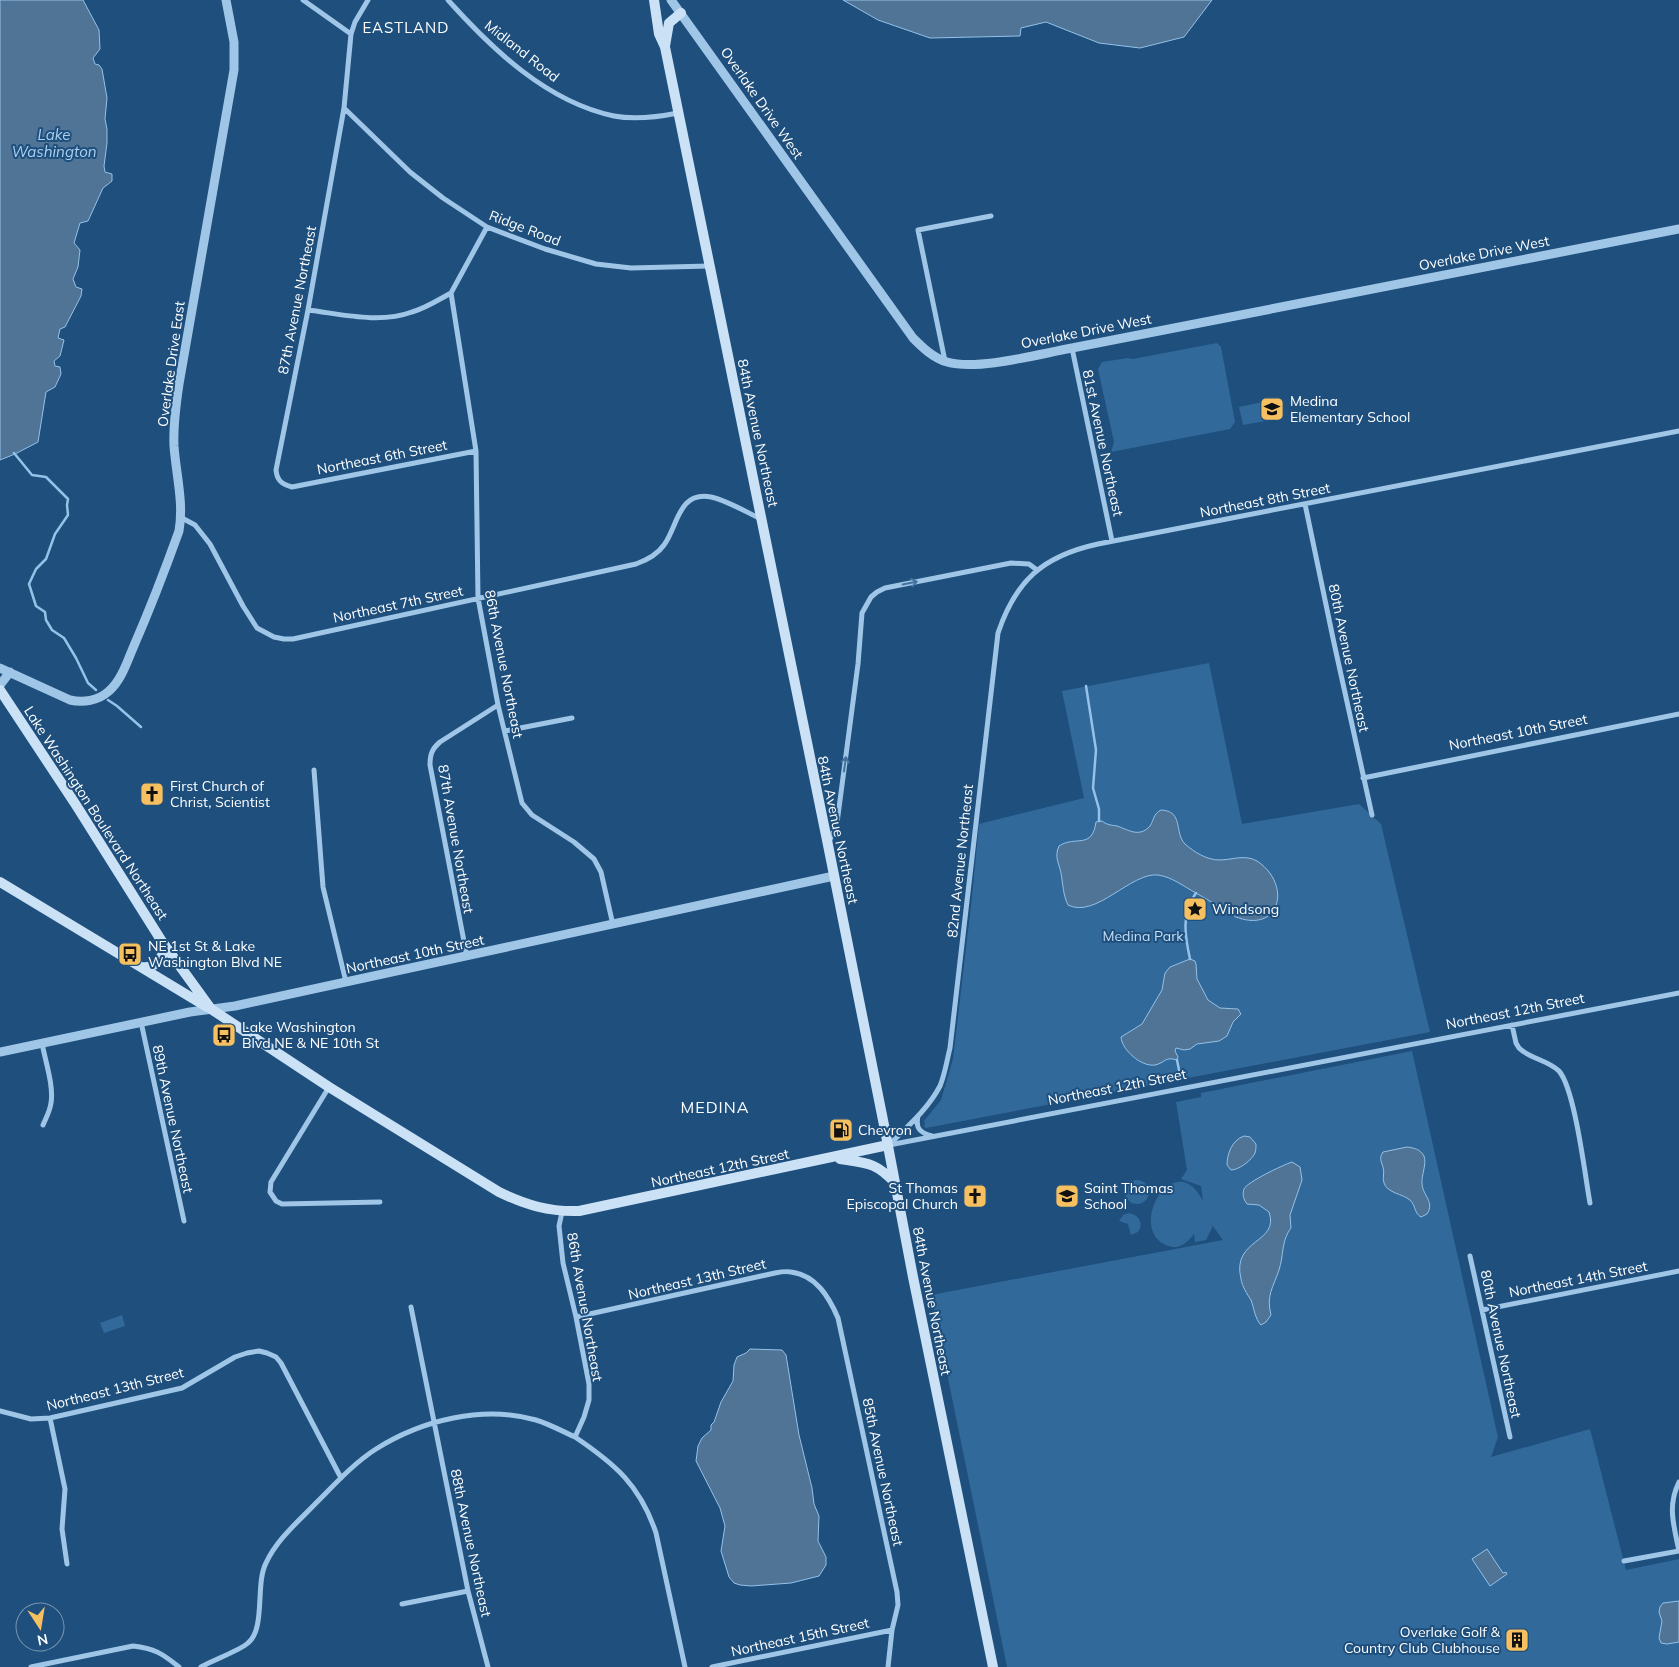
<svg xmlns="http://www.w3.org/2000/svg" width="1679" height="1667" font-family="Mulish,sans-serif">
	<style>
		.green { fill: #31699b }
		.water { fill: #507496; stroke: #94c2e9 }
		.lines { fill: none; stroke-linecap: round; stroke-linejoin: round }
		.stream { stroke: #94c2e9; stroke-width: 2.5 }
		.minor { stroke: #a0c6e7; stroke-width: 5 }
		.tertiary { stroke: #a0c6e7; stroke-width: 9 }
		.secondary { stroke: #cbe1f6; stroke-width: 10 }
		.oneway { stroke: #45739d }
		.labels { text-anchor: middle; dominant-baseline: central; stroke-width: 4; stroke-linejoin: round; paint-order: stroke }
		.street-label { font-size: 14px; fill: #fff; stroke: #1e4f7d }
		.poi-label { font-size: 14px; fill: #fff; stroke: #1e4f7d; text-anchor: start }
		.park-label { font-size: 14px; fill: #c4def6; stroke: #1e4f7d }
		.neighbourhood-label { font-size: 15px; letter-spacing: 1px; fill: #fff; stroke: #1e4f7d }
		.water-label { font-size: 15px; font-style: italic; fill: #acd0ef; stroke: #1e4f7d }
		.quarter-label { font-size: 16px; letter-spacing: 1px; fill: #fff; stroke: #1e4f7d }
	</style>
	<rect width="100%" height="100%" fill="#1e4f7d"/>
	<path class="green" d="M1217,343L1221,347L1235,422L1230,429L1111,452L1114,442L1098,369L1102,362L1128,358L1133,359Z
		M1272,400L1276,419L1243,425L1239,407Z
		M1209,663L1242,824L1359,804L1381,824L1430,1032L926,1128L923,1126L925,1125L924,1121L941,1100L953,1059L972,897L979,824L1084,798L1062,691Z
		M1412,1051L1498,1437L1491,1457L1590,1429L1626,1570L1679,1559V1667H1007L931,1295L1223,1240L1212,1225V1228L1206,1240L1195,1242L1194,1234C1187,1243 1179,1250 1168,1246C1124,1230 1175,1144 1203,1201L1201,1186L1181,1179L1187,1170L1176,1102L1201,1097V1093Z
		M1125 1192a12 12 0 1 1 24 0a12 12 0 1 1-24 0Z
		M1129,1213C1139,1215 1144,1223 1138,1232L1131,1235L1128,1224L1119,1221L1123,1215Z
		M122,1315L125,1326L104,1333L100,1323Z"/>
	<path class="water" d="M0,0H83L99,30L100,49L93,58L95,64L99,65L102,69L107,98L105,119L107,129V143L104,166L105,172L112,174V181L103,188L88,221L80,223L74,243L80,250L78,267L73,279L76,287L82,289L81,296L65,327L60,329L58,338L64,340L60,356L54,361L55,366L60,367L61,374L55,387L46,392L38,442L15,454L0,460Z
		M843,0H1212L1184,37L1140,48L1099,43L1046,22L1021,28L1020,36L930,38L878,20Z
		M1161,810C1184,811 1174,833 1185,844C1194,852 1207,860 1219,860C1232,860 1245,854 1257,861C1292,884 1281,934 1236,917C1223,909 1210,901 1196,893C1183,886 1172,877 1158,875C1131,872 1096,919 1068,905C1063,895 1063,884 1061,873C1059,863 1054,857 1059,846C1076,835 1092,850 1096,822L1102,821C1107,825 1111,825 1117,826C1129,830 1139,838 1150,826C1154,820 1153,814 1161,810Z
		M1190,959L1195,961L1196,964L1197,979L1208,1000L1220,1008L1238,1009L1241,1014L1233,1022L1227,1036L1219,1041L1197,1044L1190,1049L1184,1050L1176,1048L1175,1051L1178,1057L1177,1060C1165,1056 1165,1063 1155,1065C1141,1067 1122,1050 1121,1037L1142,1024L1162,990L1165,973L1170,967Z
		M1244,1136L1250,1137L1256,1144C1256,1147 1256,1150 1255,1153C1252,1160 1239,1170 1231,1170L1227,1165C1227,1154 1232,1140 1244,1136Z
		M1407,1147C1414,1148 1420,1149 1424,1156C1427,1164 1421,1176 1422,1184C1423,1196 1435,1202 1427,1214L1421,1217C1414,1213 1416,1206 1410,1200C1403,1194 1387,1193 1384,1183C1382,1178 1385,1172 1383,1167C1381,1161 1379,1158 1383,1152Z
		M1292,1162L1300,1167L1302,1180L1290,1215L1291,1228C1281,1241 1284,1255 1279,1270C1273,1288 1266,1295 1271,1315L1266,1322L1261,1325C1255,1319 1254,1308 1251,1300C1247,1294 1242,1286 1241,1279C1231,1238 1280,1244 1269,1212L1259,1205L1247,1204C1244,1200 1242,1195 1244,1189C1247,1182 1283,1165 1292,1162Z
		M750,1349L782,1350L786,1355L799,1435L812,1488L814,1504L819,1516L818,1541L826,1557V1565L819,1576L791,1583L751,1586L740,1585L734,1583L729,1577L721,1551L725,1526L720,1508L696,1461L698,1446L702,1438L711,1430V1425L714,1422L721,1402L733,1381L734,1365L737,1357L746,1353Z
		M1487,1549L1503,1573L1506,1572L1507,1574L1490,1586L1472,1559Z
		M1679,1601V1642L1667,1644L1661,1643L1659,1638L1662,1621L1659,1612L1660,1607L1663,1603Z"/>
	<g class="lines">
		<path class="stream" d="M14,453L32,475L46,477L68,499L67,505L68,515L55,534L46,559L36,569L29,584L36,606L45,612L46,620L52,630L64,638L76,658L88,683L96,690
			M1086,686L1096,750L1093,788L1099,809V821
			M108,700L117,706L141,727
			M1190,959C1185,936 1181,913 1196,893
			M1177,1060L1179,1070"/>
		<path class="minor" d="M303,0L351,34
			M368,0L355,22L351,34L344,108L308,310L276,470C277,480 281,484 292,487L476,451
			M448,0C492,49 547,102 614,116C635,120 658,117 678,113
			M344,108L410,172L443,198L487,227L545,249L596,264L631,268L709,266
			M487,227L451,293L476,451L478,598L498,705L522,803L532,815L574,842L594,859L601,872L613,925
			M308,310C341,314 379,324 412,312C426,308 438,300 451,293
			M1072,348L1112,541
			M945,361L918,230L991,216
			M1305,504L1334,643L1372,815
			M182,518L195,525L210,544L243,606L257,628L274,637L284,639H293L636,564C647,560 657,555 664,545C678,526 678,491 711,497C726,500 746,512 761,519
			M505,731L572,718
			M314,770L323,887L346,982
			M1363,778L1679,714
			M829,842L837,823L858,664L862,613L871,597L877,592L885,588L1011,563L1029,564L1037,570
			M467,957L430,765C430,754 432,749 440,742L498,705
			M141,1022L184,1221
			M1512,1025L1516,1043L1519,1048C1530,1059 1548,1060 1559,1071C1575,1089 1585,1176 1590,1203
			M42,1043C45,1060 54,1086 51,1103C50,1111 46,1118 43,1125
			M329,1087L271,1182L270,1192L276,1201L282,1204L380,1202
			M918,1116C915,1129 921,1133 932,1136
			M889,1145C907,1127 928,1109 940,1086C945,1074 947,1060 950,1048L998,633C1016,580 1043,556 1098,544L1679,431
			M889,1145L1679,993
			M562,1212L559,1226L563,1263L576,1317L589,1384V1400L584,1417L575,1437C615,1464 640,1485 656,1533L685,1667
			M1470,1256L1510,1437
			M411,1307L468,1591L488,1667
			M1482,1310L1679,1271
			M576,1317L775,1273C780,1272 786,1271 791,1272C816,1275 829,1297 838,1318L897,1592L898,1605L892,1630L888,1667
			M0,1411L31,1419L50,1418L182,1388L235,1357L247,1353L259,1351L267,1353L276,1357L281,1363L341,1478
			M50,1418L65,1489L62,1529L67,1564
			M1679,1551C1674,1526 1667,1506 1679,1482
			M1624,1561L1679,1551
			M402,1604L468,1591
			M31,1667L133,1646C154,1648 163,1654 179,1667
			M201,1667C213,1660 239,1651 248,1643C266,1628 255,1584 266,1563C277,1539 299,1521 317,1502C335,1484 354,1463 376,1449C422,1420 483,1405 536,1420C549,1424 562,1431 575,1437
			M712,1667L892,1630"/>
		<path class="tertiary" d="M671,0L913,338C922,347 933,358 947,362C978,371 1039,354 1072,348L1679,229
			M0,668L70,700C83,703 98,701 109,691C121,681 127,662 133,648C150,609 165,570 179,531C184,503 176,474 174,446C173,425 176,404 179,384L234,70V42L226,0
			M0,685L10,672
			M0,1052L190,1012L235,1006L834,876"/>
		<path class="secondary" d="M654,0L659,34L665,47L828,845L884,1125L913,1277L993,1667
			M665,46L669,23L681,13
			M0,690L76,805L161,940L211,1009L329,1087L499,1192C526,1205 549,1212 579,1211L888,1145
			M0,882L207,1007
			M141,967C156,969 167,956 162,942
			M840,1159C866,1163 876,1162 895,1183"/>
	</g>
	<defs><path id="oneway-shaft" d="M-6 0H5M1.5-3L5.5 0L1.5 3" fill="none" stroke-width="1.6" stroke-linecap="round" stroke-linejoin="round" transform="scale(1.25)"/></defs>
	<g class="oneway">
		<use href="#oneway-shaft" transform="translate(910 583) rotate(-11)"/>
		<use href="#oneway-shaft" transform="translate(845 764) rotate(-82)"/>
	</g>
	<defs>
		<g id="school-square" transform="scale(1.25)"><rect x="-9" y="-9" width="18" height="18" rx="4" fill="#f6bf60" stroke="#1e4f7d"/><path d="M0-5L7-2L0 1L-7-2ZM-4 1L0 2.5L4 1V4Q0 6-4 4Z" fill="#111"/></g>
		<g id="church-square" transform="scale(1.25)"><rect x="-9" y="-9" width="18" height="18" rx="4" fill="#f6bf60" stroke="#1e4f7d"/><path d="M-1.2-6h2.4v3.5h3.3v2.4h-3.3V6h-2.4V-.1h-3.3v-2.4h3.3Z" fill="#111"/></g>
		<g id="sight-square" transform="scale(1.25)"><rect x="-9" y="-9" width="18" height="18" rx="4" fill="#f6bf60" stroke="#1e4f7d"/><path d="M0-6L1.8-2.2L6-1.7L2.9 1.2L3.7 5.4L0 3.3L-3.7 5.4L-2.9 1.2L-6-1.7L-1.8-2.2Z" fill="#111"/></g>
		<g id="bus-square" transform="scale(1.25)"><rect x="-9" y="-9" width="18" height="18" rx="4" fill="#f6bf60" stroke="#1e4f7d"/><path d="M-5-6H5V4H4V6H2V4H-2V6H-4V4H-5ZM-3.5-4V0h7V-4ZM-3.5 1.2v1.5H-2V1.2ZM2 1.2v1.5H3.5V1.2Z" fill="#111"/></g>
		<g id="fuel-square" transform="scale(1.25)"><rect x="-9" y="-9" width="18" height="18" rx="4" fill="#f6bf60" stroke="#1e4f7d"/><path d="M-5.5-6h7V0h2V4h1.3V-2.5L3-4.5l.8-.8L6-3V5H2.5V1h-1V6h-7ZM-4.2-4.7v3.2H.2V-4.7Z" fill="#111"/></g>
		<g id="building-square" transform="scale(1.25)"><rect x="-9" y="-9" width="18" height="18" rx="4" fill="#f6bf60" stroke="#1e4f7d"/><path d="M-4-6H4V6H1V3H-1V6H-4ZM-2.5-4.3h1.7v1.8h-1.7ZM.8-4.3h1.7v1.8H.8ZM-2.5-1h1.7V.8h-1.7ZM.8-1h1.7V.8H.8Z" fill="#111"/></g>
	</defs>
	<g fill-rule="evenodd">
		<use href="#school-square" x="1272" y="409"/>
		<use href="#church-square" x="152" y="794"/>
		<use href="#sight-square" x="1195" y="909"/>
		<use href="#bus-square" x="130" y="954"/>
		<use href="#bus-square" x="224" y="1035"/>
		<use href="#fuel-square" x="841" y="1130"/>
		<use href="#church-square" x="975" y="1196"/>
		<use href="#school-square" x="1067" y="1196"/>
		<use href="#building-square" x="1517" y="1640"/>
	</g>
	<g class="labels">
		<g class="street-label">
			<text transform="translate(522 51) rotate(38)">Midland Road</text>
			<text transform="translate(762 103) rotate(55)">Overlake Drive West</text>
			<text transform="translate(525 228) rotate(21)">Ridge Road</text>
			<text transform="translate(1484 253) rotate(-11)">Overlake Drive West</text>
			<text transform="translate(297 300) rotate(-79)">87th Avenue Northeast</text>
			<text transform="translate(1086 331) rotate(-11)">Overlake Drive West</text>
			<text transform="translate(171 364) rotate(-82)">Overlake Drive East</text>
			<text transform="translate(758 433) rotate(78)">84th Avenue Northeast</text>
			<text transform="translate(1103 443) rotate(78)">81st Avenue Northeast</text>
			<text transform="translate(382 457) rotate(-11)">Northeast 6th Street</text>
			<text transform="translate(1265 500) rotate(-11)">Northeast 8th Street</text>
			<text transform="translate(398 604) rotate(-12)">Northeast 7th Street</text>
			<text transform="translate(1349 658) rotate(78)">80th Avenue Northeast</text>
			<text transform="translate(504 664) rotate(79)">86th Avenue Northeast</text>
			<text transform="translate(1518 732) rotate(-11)">Northeast 10th Street</text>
			<text transform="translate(96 813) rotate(57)">Lake Washington Boulevard Northeast</text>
			<text transform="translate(838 830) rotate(78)">84th Avenue Northeast</text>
			<text transform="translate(456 839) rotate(80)">87th Avenue Northeast</text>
			<text transform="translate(960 861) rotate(-84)">82nd Avenue Northeast</text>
			<text transform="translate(415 954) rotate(-12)">Northeast 10th Street</text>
			<text transform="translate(1515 1011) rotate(-11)">Northeast 12th Street</text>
			<text transform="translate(1117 1087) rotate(-11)">Northeast 12th Street</text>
			<text transform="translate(173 1119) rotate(78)">89th Avenue Northeast</text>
			<text transform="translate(720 1168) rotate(-12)">Northeast 12th Street</text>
			<text transform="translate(697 1279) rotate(-13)">Northeast 13th Street</text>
			<text transform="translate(1578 1279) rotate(-11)">Northeast 14th Street</text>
			<text transform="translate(932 1301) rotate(79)">84th Avenue Northeast</text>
			<text transform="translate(585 1307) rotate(80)">86th Avenue Northeast</text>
			<text transform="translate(1501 1344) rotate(78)">80th Avenue Northeast</text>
			<text transform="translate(115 1389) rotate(-14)">Northeast 13th Street</text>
			<text transform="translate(883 1472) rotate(78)">85th Avenue Northeast</text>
			<text transform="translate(471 1543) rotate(78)">88th Avenue Northeast</text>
			<text transform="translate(800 1637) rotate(-12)">Northeast 15th Street</text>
		</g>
		<g class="poi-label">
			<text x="1290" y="401">Medina<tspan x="1290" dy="16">Elementary School</tspan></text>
			<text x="170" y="786">First Church of<tspan x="170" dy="16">Christ, Scientist</tspan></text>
			<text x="1212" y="909">Windsong</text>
			<text x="148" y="946">NE 1st St &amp; Lake<tspan x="148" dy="16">Washington Blvd NE</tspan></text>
			<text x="242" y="1027">Lake Washington<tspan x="242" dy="16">Blvd NE &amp; NE 10th St</tspan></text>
			<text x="858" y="1130">Chevron</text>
			<text x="958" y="1188" text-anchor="end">St Thomas<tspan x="958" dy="16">Episcopal Church</tspan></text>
			<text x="1084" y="1188">Saint Thomas<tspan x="1084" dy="16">School</tspan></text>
			<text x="1500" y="1632" text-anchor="end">Overlake Golf &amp;<tspan x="1500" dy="16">Country Club Clubhouse</tspan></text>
		</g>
		<g class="park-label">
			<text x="1143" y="936">Medina Park</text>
		</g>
		<g class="neighbourhood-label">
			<text x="406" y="27">EASTLAND</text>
		</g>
		<g class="water-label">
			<text x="54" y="134">Lake<tspan x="54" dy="17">Washington</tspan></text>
		</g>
		<g class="quarter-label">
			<text x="715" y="1107">MEDINA</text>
		</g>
	</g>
	<g transform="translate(40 1627) rotate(168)"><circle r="24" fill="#1e4f7d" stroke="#7895b1"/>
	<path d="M0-4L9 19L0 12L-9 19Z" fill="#f6bf60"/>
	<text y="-8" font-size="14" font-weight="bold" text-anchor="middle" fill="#ffffff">N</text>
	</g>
</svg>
